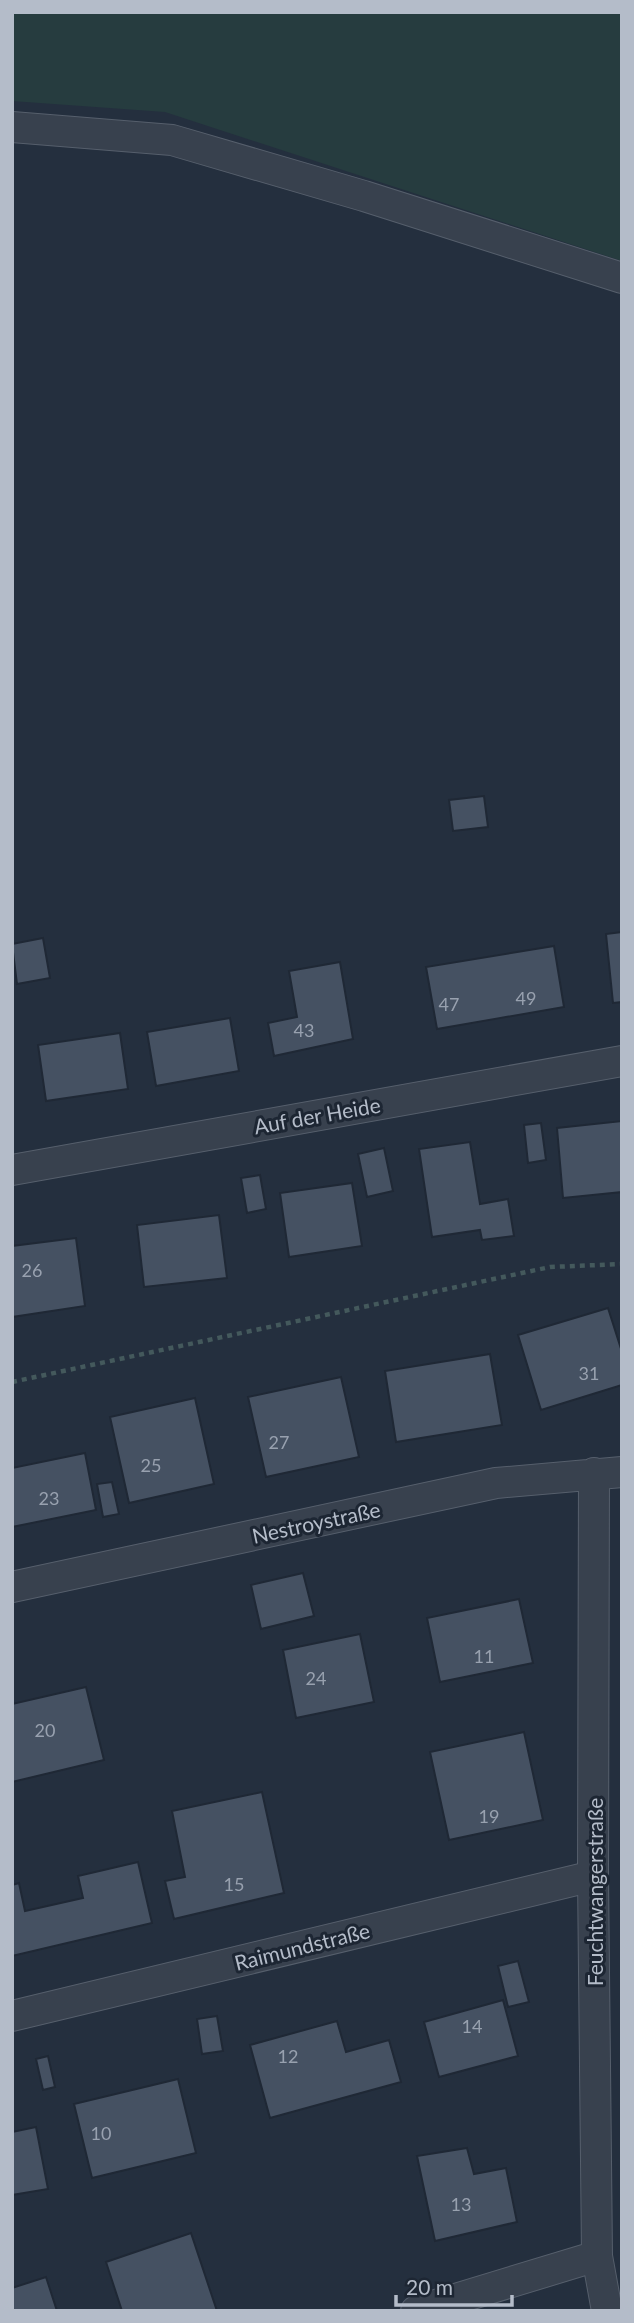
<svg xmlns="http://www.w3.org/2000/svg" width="634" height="2323" font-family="Lato,sans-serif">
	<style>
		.green { fill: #263c3f }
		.building { fill: #455162; stroke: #1f2835; stroke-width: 2 }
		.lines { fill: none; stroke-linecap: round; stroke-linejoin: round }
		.street-casing { stroke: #565f6c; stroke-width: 32 }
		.path { stroke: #44595c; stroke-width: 4.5; stroke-dasharray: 5 5; stroke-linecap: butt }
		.street { stroke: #38414e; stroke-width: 30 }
		.labels { text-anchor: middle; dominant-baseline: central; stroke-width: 6; stroke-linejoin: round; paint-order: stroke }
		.number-label { font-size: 18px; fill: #98a1af }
		.street-label { font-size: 21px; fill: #b4bcc9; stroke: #1d2633 }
	</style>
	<rect width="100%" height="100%" fill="#242f3e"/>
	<path class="green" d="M12,12H622V261L165,112L12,101Z"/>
	<path class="building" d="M484,796L488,827L453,831L449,800Z
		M622,932V1002L613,1003L606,934Z
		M43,938L50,978L17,984L12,944Z
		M554,946L564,1007L437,1029L426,967Z
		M340,962L353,1039L274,1056L268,1023L297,1017L289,971Z
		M230,1018L239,1071L156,1086L147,1032Z
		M120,1033L128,1089L46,1101L38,1045Z
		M622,1121V1192L563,1198L557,1128Z
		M541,1123L546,1160L528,1163L524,1125Z
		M470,1142L480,1204L508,1199L514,1236L482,1240L480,1230L432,1237L419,1149Z
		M384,1148L393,1191L367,1197L358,1154Z
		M260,1175L266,1209L247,1213L241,1178Z
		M352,1183L362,1246L289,1257L280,1193Z
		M219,1215L227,1278L144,1287L137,1225Z
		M76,1238L85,1306L12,1317V1246Z
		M608,1308L622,1352V1385L541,1410L518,1335Z
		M490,1354L502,1425L396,1442L385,1371Z
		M341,1377L359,1457L266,1477L248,1397Z
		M195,1398L214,1484L129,1503L110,1417Z
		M85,1453L96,1510L12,1527V1468Z
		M112,1482L119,1514L103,1517L97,1484Z
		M303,1573L314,1616L261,1629L251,1585Z
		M519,1599L533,1663L440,1682L427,1618Z
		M360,1634L374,1702L296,1718L283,1650Z
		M86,1687L104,1760L12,1782V1704Z
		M524,1732L543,1820L449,1840L430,1752Z
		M262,1792L284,1893L174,1919L165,1881L185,1877L172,1811Z
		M138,1862L152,1923L12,1956V1885L19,1883L25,1911L83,1898L78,1876Z
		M518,1961L529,2002L508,2007L498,1966Z
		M503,2000L518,2056L439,2077L424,2022Z
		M217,2016L223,2051L202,2054L197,2019Z
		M337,2021L346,2052L389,2040L401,2082L270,2118L250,2045Z
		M48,2056L55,2087L43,2090L36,2059Z
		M178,2079L196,2153L92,2178L74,2104Z
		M36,2127L48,2189L12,2195V2132Z
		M467,2148L474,2174L506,2168L517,2222L435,2241L417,2156Z
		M191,2233L217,2311H122L106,2262Z
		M46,2277L57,2311H12V2288Z"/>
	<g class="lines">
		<g class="street-casing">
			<path id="street" d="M12,127L172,140L364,196L622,278
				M12,1170L622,1061
				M594,1473L593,1876L597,2256L607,2311
				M12,1587L496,1483L622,1472
				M12,2016L593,1876
				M416,2311L597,2256"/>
		</g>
		<path class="path" d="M12,1382L550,1267L622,1264"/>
		<use href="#street" class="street"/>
	</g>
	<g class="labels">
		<g class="number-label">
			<text x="526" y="998">49</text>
			<text x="449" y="1004">47</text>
			<text x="304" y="1030">43</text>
			<text x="32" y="1270">26</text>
			<text x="589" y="1373">31</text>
			<text x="279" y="1442">27</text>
			<text x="151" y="1465">25</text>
			<text x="49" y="1498">23</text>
			<text x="484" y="1656">11</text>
			<text x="316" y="1678">24</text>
			<text x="45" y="1730">20</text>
			<text x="489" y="1816">19</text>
			<text x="234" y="1884">15</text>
			<text x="472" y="2026">14</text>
			<text x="288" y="2056">12</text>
			<text x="101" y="2133">10</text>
			<text x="461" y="2204">13</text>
		</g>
		<g class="street-label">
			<text transform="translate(317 1115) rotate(-10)">Auf der Heide</text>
			<text transform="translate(316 1522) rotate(-12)">Nestroystraße</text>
			<text transform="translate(594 1892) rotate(-90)">Feuchtwangerstraße</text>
			<text transform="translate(302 1946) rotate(-14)">Raimundstraße</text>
		</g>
	</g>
	<rect width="634" height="2323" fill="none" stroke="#b4bcc9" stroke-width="28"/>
	<path d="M396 2295v10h116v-10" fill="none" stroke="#b4bcc9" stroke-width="3.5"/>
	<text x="406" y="2295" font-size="21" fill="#b4bcc9" stroke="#1d2633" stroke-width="5" paint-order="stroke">20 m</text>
</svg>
